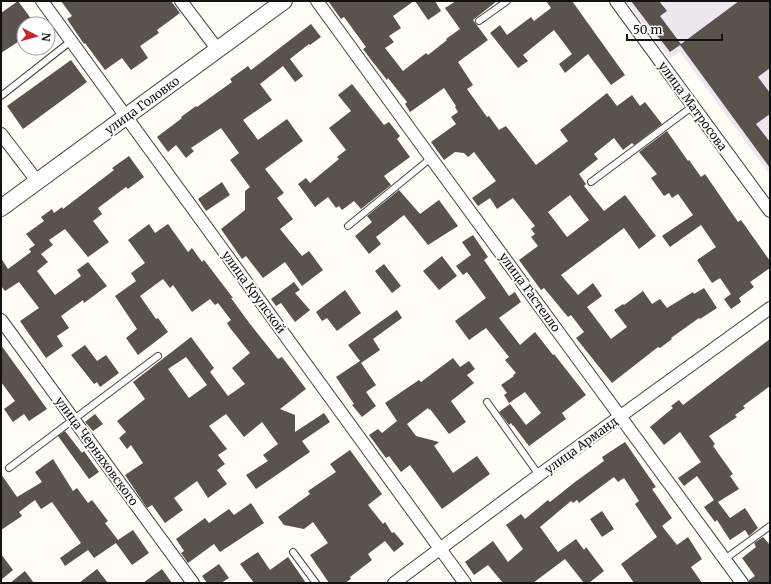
<svg xmlns="http://www.w3.org/2000/svg" width="771" height="584" font-family="Merriweather,serif">
	<style>
		.industrial { fill: #eee6ef }
		.building { fill: #5a524d; fill-rule: evenodd }
		.lines { fill: none; stroke-linecap: round; stroke-linejoin: round }
		.service-casing { stroke: #444; stroke-width: 8 }
		.minor-casing { stroke: #444; stroke-width: 14 }
		.tertiary-casing { stroke: #444; stroke-width: 18 }
		.service { stroke: #fff; stroke-width: 6 }
		.minor { stroke: #fff; stroke-width: 12 }
		.tertiary { stroke: #fff; stroke-width: 16 }
		.labels { text-anchor: middle; dominant-baseline: central; stroke-width: 4; stroke-linejoin: round; paint-order: stroke }
		.street-label { font-size: 12px; fill: #111; stroke: #fff }
	</style>
	<rect width="100%" height="100%" fill="#fffdf5"/>
	<path class="industrial" d="M626,1H770V175L680,52L669,58Z"/>
	<path class="building" d="M18,1L35,24H24V38L1,53V13Z
		M61,1H171L180,13L157,30L159,33L140,46L148,58L131,70L122,58L105,70L85,43L84,44L67,19L72,16Z
		M328,1H414L393,16L401,28L389,36L394,42L385,48L403,71L426,53L428,55L447,40L446,39L460,29L445,8L456,1H497L473,20L488,40L458,62L473,85L467,89L487,117L489,116L499,130L506,126L536,165L568,141L560,130L607,93L617,106L632,95L640,106L645,102L662,124L634,145L632,143L623,150L614,138L594,154L598,159L579,174L586,184L584,186L604,211L625,195L656,236L639,249L624,228L561,275L578,295L593,283L602,296L587,307L611,339L627,327L614,310L623,304L624,305L643,291L652,304L660,299L667,308L693,292L694,294L704,288L717,308L700,319L699,318L671,338L672,339L660,348L658,347L612,383L576,338L584,332L571,315L568,317L544,288L541,290L519,260L538,246L531,237L535,234L531,229L535,226L513,198L497,209L490,198L478,206L472,198L496,181L474,152L468,157L464,153L455,152L444,160L431,142L456,124L451,117L458,112L455,107L456,106L444,88L410,112L405,104L407,102L388,78L387,80L372,61L363,49L366,47L344,17L341,19ZM570,195L589,220L567,237L548,212Z
		M415,1H435L441,11L428,20Z
		M546,1H572L625,75L611,85L588,54L565,73L559,64L572,54L554,30L523,55L528,61L518,68L490,33L500,25L507,35L531,17L534,21L551,8Z
		M631,1H659L667,11L660,16L681,44L739,1H770V68L758,77L770,93V114L756,124L770,142V168L680,45L670,52Z
		M311,24L321,37L310,45L309,44L290,59L303,76L295,82L283,66L260,84L272,100L243,120L258,140L287,119L303,141L265,169L284,193L277,198L293,219L280,229L302,256L309,251L323,270L302,286L285,262L263,278L246,256L242,259L221,229L245,210V191L250,187L230,160L239,153L221,128L191,148L194,151L186,158L176,145L168,152L157,137L182,118L181,117L196,106L197,107L232,82L230,79L248,66L251,70Z
		M71,60L87,82L23,129L7,106Z
		M352,84L384,125L389,122L400,136L397,139L410,157L384,176L391,185L361,209L354,201L342,210L339,206L336,208L328,197L315,207L298,184L306,178L310,183L339,159L337,157L346,150L329,128L351,111L338,95Z
		M667,131L688,161L689,160L701,177L705,174L738,222L741,220L770,261V268L750,282L754,287L739,298L741,302L731,309L724,299L731,294L720,278L712,283L697,260L716,247L701,225L670,247L662,236L693,215L678,194L672,198L669,193L664,196L651,178L657,174L639,152Z
		M129,156L144,177L128,189L126,187L98,208L102,214L93,221L109,242L88,257L65,229L49,240L53,245L41,254L48,262L37,271L55,295L81,276L77,270L88,262L107,286L84,303L83,300L61,316L69,328L57,336L63,346L46,358L20,321L39,308L19,282L5,291L1,286V258L8,269L31,252L29,249L35,245L26,234L44,221L41,217L52,209L54,213L62,207L63,209L114,170L112,168Z
		M222,182L230,195L206,211L198,199Z
		M399,190L420,214L439,200L458,226L428,245L404,215L376,237L381,244L369,254L355,236L372,222L367,216Z
		M149,224L155,233L168,224L188,252L192,248L202,262L204,260L233,298H231L250,324L278,359L282,357L306,389L280,409L295,415V432L324,413L330,422L302,441L310,452L256,489L246,475L268,461L263,455L278,444L262,422L244,437L226,414L209,426L227,449L218,455L225,464L217,470L227,484L208,498L197,481L174,498L183,510L165,523L152,505L147,508L125,475L143,463L131,445L127,449L119,438L126,432L117,421L145,399L133,382L191,337L214,368L210,372L228,396L245,384L232,368L250,353L230,328L227,323L231,320L218,303L215,305L210,299L192,312L173,285L170,288L163,279L140,296L156,319L158,318L168,332L138,355L126,338L137,329L115,296L136,281L131,273L145,263L128,240ZM186,357L207,385L189,398L168,369Z
		M473,235L488,257L484,260L509,296L515,292L521,302L499,318L520,345L535,332L553,355L554,354L586,395L562,413L566,419L529,446L513,425V426L511,423L509,425L499,412L510,404L526,425L541,413L525,392L509,403L504,395L507,393L501,385L514,376L513,375L516,373L505,360L509,357L486,328L469,340L455,321L486,298L467,272L463,275L456,266L471,255L462,242Z
		M442,256L457,276L439,290L423,271Z
		M384,264L401,286L392,293L375,271Z
		M294,282L300,290L295,293L310,310L295,322L281,303L276,306L271,299Z
		M345,290L361,313L337,331L327,318L322,321L316,312Z
		M397,310L402,318L373,339L380,350L361,363L376,385L366,392L376,406L362,417L352,405L354,404L336,377L360,361L348,345Z
		M770,339V386L743,406L745,408L735,415L737,417L709,436L715,444L713,446L733,474L730,476L739,489L718,502L730,518L745,508L758,528L749,536L745,530L730,540L717,520L715,522L704,507L714,500L697,476L684,486L678,478L701,462L680,432L664,445L650,427L673,408L671,406L679,400L683,405Z
		M1,345L47,409L29,421L24,414L13,422L4,409L15,401L1,382Z
		M85,345L97,361L106,355L119,373L100,387L97,382L94,384L71,355Z
		M453,358L460,367L469,361L475,369L467,375L474,383L451,401L466,422L449,434L430,409L429,410L428,408L407,424L416,436L439,442L434,446L435,447L453,473L477,456L490,474L442,509L410,465L401,472L389,456L386,458L369,435L378,429L382,433L397,421L385,403L419,380L421,382Z
		M95,414L103,424L93,431L85,422Z
		M65,431L82,453L84,451L99,472L89,479L58,436Z
		M625,442L656,487L652,489L672,518L662,526L677,545L688,537L702,559L691,567L702,583H634L621,564L657,537L635,504L639,501L624,478L618,482L614,477L579,503L577,500L573,503L571,501L540,527L558,552L576,539L584,550L586,547L604,571L589,583H584L565,559L533,583H503L488,565L474,575L465,562L493,541L508,562L523,549L506,525L521,514L525,519L548,500L550,502L575,482L604,461L602,457Z
		M350,450L382,494L368,505L383,524L385,522L392,533L394,532L404,544L394,552L385,541L368,554L372,560L350,577L351,579L345,583H329L310,555L328,543L313,522L304,529L284,525L278,517L310,494L308,491L336,472L330,464Z
		M53,459L73,491L77,488L88,503L92,500L108,521L105,523L118,540L133,530L149,553L132,565L116,543L94,558L88,550L65,566L60,558L81,543L52,502L41,509L35,500L19,512L22,516L1,530V474L17,497L42,482L35,472Z
		M251,503L264,523L220,552L214,544L188,563L181,553L184,551L176,539L205,518L209,523L229,509L234,515Z
		M602,511L614,529L602,537L590,519Z
		M763,537L770,545V583H749V580L755,576L742,558L756,547L754,543Z
		M258,552L270,570L288,557L306,583H254L240,564Z
		M1,554L13,570L1,580Z
		M219,564L229,578L221,583H207L202,576Z
		M97,569L108,583H79Z
		M162,569L172,583H143Z
		M25,571L34,583H10Z"/>
	<g class="lines">
		<g class="service-casing">
			<path id="service" d="M479,21L507,1
				M1,96L71,41
				M591,182L693,106
				M348,226L431,158
				M487,402L539,475
				M9,468L158,356
				M293,552L316,583
				M725,559L770,526"/>
		</g>
		<g class="minor-casing">
			<path id="minor" d="M42,1L465,583
				M181,1L218,50
				M317,1L431,158L742,583
				M616,1L770,211
				M1,134L37,181
				M1,320L193,583
				M394,583L539,475L770,308"/>
		</g>
		<g class="tertiary-casing">
			<path id="tertiary" d="M1,208L284,1"/>
		</g>
		<use href="#service" class="service"/>
		<use href="#minor" class="minor"/>
		<use href="#tertiary" class="tertiary"/>
	</g>
	<g class="labels">
		<g class="street-label">
			<text transform="translate(142 105) rotate(-36)">улица Головко</text>
			<text transform="translate(693 106) rotate(54)">улица Матросова</text>
			<text transform="translate(254 292) rotate(54)">улица Крупской</text>
			<text transform="translate(530 292) rotate(54)">улица Гастелло</text>
			<text transform="translate(581 445) rotate(-36)">улица Арманд</text>
			<text transform="translate(97 451) rotate(54)">улица Черняховского</text>
		</g>
	</g>
	<rect width="771" height="584" fill="none" stroke="#111111" stroke-width="4"/>
	<g transform="translate(36 36) rotate(96)"><circle r="19" fill="#ffffff" stroke="#a0a0a0"/>
	<path d="M0-3L7 15L0 10L-7 15Z" fill="#c4262e"/>
	<text y="-6" font-size="11" font-weight="bold" text-anchor="middle" fill="#111111">N</text>
	</g>
	<path d="M627 34v6h95v-6" fill="none" stroke="#111111" stroke-width="2"/>
	<text x="633" y="34" font-size="12" fill="#111111" stroke="#ffffff" stroke-width="3" paint-order="stroke">50 m</text>
</svg>
